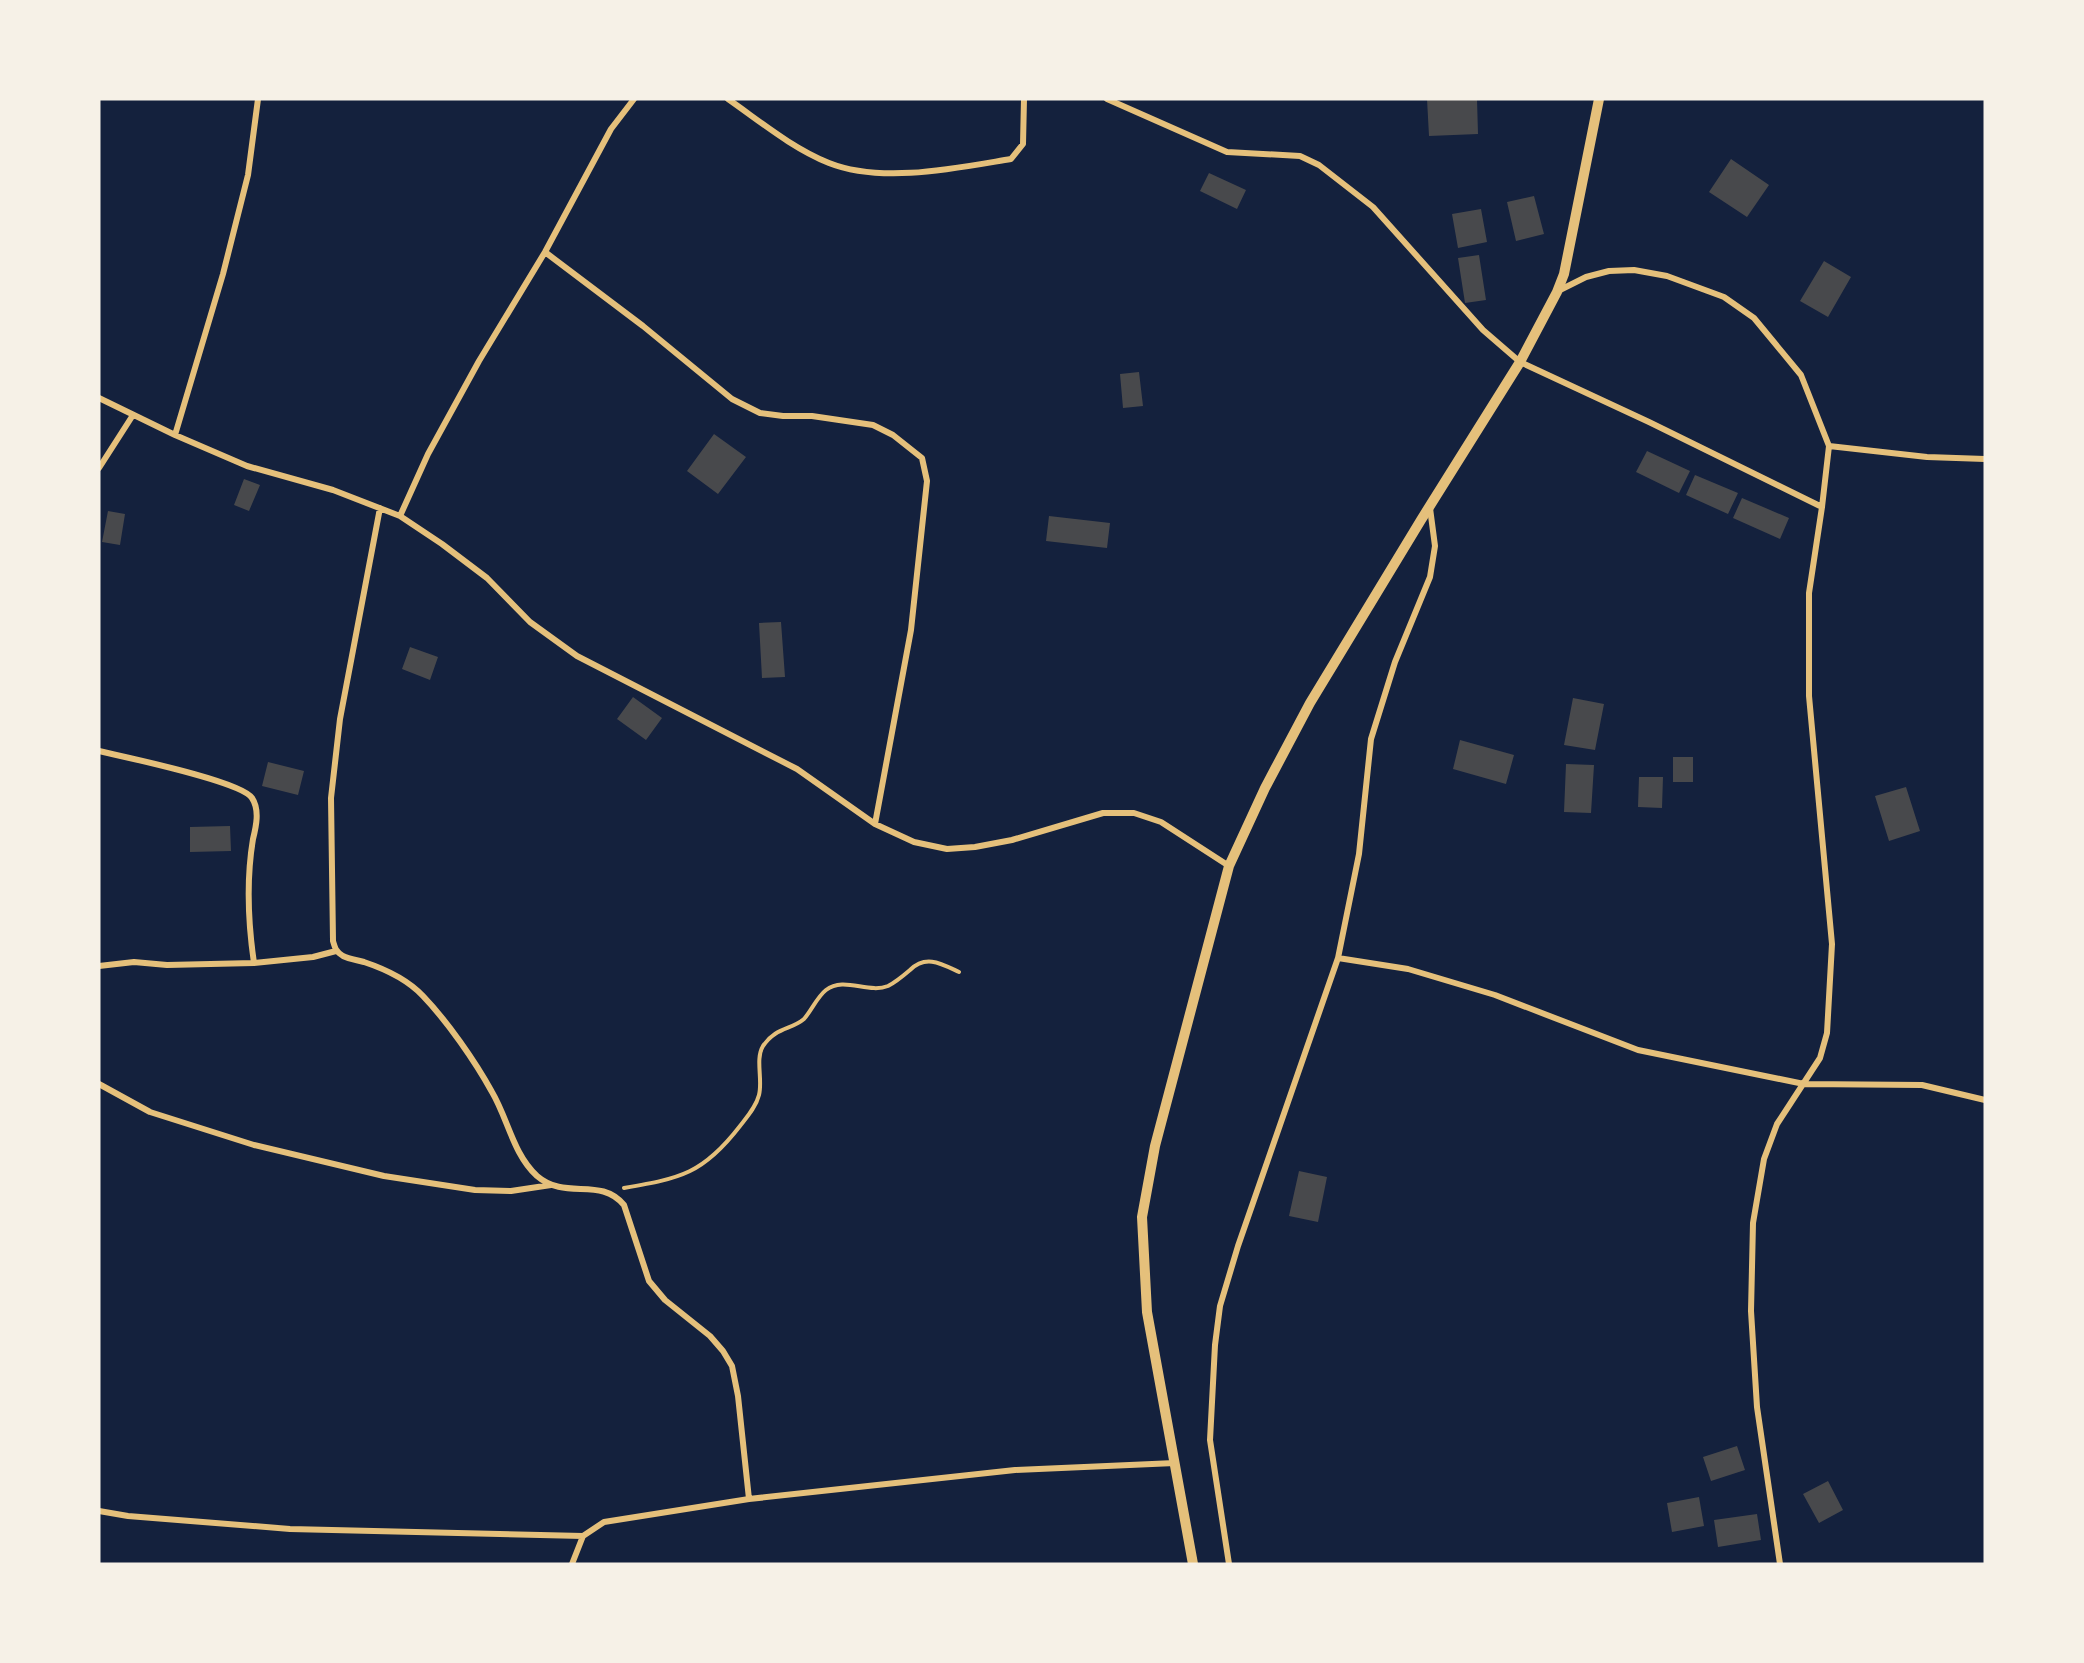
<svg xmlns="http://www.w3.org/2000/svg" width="2084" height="1663" font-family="Raleway,sans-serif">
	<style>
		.building { fill: #48494c }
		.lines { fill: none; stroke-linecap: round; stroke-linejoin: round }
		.path { stroke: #e5c07b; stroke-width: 4 }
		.minor { stroke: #e5c07b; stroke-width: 6 }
		.tertiary { stroke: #e5c07b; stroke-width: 10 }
	</style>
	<rect width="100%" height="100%" fill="#14213d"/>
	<path class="building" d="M1427,99H1477L1478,134L1429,136Z
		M1731,159L1769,185L1747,217L1709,192Z
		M1209,173L1246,190L1237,209L1200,191Z
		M1534,196L1544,234L1516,241L1507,202Z
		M1481,209L1487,242L1458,248L1452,214Z
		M1479,255L1486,300L1465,303L1458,258Z
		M1824,261L1851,277L1828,317L1800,301Z
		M1139,372L1143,406L1123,408L1120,374Z
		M714,434L746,457L718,494L687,471Z
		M1647,451L1690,471L1679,493L1636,472Z
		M1695,475L1738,493L1728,514L1686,495Z
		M244,479L260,485L249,511L234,505Z
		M1742,498L1789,518L1780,539L1733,518Z
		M108,511L125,514L120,545L102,542Z
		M1049,516L1110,523L1107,548L1046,541Z
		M781,622L785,677L762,678L759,623Z
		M410,647L438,657L430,680L402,669Z
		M633,697L662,718L646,740L617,719Z
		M1573,698L1604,704L1595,750L1564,745Z
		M1460,740L1514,755L1506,784L1453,769Z
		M1673,757H1693V782H1673Z
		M268,762L304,771L298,795L262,786Z
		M1566,764L1594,765L1591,813L1564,812Z
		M1639,777H1663L1662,808L1638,807Z
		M1906,787L1920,831L1889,841L1875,796Z
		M230,826L231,851L190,852V827Z
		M1299,1171L1327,1177L1318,1222L1289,1216Z
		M1737,1446L1745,1470L1711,1481L1703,1457Z
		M1828,1481L1843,1510L1819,1523L1803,1494Z
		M1699,1497L1704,1526L1672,1532L1667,1503Z
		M1757,1514L1761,1540L1718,1547L1714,1520Z"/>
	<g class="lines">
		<path class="path" d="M624,1188C681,1178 703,1174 740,1126C747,1117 756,1107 759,1095C763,1080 755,1059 763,1046C776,1027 791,1030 804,1019C812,1010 817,997 826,990C844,976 868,994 888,986C896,982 903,976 910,970C926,954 942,964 959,972"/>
		<path class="minor" d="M728,99C761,122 792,148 829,163C882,184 957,168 1011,159L1023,144L1024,99
			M1107,99L1227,152L1300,156L1319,165L1373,207L1483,330L1520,362L1649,422L1822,507
			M545,252L643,326L732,399L760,413L783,416H812L873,425L893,435L922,458L927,481L911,630L875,824
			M1558,291L1586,277L1609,271L1634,270L1667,276L1724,297L1754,318L1801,375L1829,446L1822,507L1809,593V696L1832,944L1827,1033L1820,1058L1777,1124L1764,1159L1753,1223L1751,1311L1757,1407L1780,1564
			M99,398L175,435L247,466L333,490L400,516L442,544L487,578L530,622L577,656L797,769L875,824L914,842L947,849L975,847L1012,840L1103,813H1134L1161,822L1229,866
			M175,435L223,274L248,175L258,99
			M1829,446L1927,457L1985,459
			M99,468L133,415
			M380,508L340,719L331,798L333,941C335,948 336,952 343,956C349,959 357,960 364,962C385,969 408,980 423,996C447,1021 475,1061 492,1092C508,1119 513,1154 537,1176C566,1201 600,1176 624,1205L649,1281L665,1300L710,1336L723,1351L732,1366L738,1396L749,1499
			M400,516L428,454L479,361L545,252L611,129L634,99
			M99,751C124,757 241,781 252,798C260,810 256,827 253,839C246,881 248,922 254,963
			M1338,958L1408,969L1495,995L1638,1050L1804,1084L1922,1085L1985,1100
			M99,966L134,962L167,965L254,963L313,957L336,951
			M99,1084L150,1112L254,1145L384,1176L475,1190L511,1191L551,1185
			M99,1511L128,1516L290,1529L583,1536
			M572,1564L583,1536L604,1522L749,1499L1015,1470L1175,1463
			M1229,1564L1210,1440L1215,1345L1220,1306L1238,1246L1338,958L1359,854L1371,739L1395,662L1430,577L1435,546L1430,508"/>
		<path class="tertiary" d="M1193,1564L1147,1312L1142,1217L1155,1146L1229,866L1265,788L1310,703L1421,520L1520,362L1557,292L1564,274L1599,99"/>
	</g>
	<rect width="2084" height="1663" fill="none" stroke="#f6f1e7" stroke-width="201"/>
</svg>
